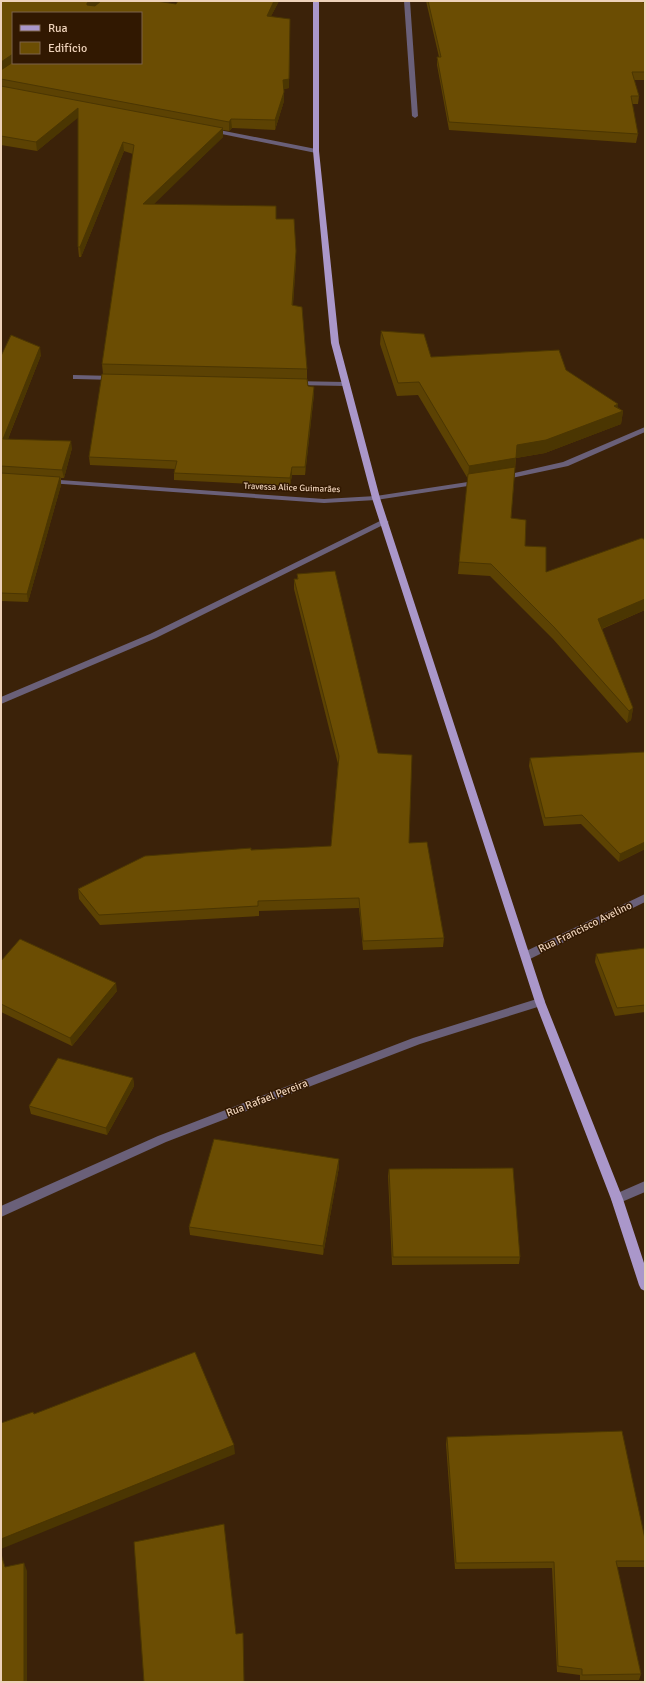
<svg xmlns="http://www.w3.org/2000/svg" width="646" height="1683" font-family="Signika,sans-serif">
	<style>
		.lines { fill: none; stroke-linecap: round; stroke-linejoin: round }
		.minor { fill: #6a6079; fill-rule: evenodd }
		.major { fill: #aa97ca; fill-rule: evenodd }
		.wall { fill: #5c4203; fill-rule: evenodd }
		.shaded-wall { fill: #4b3602 }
		.building { fill: #6b4d03; stroke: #4b3602 }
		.labels { text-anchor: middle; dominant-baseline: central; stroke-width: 3; stroke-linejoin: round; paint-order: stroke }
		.far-street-label { font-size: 9px; fill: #eed2ba; stroke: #311801 }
		.street-label { font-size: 11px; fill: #eed2ba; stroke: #311801 }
	</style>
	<rect width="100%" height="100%" fill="#3b2209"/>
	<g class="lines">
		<path class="minor" d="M404,1H410L418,116L415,118L412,116Z
			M640,1H645V11L642,9Z
			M209,128L316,149L319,151L316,153L207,131L206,130Z
			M73,375L114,376L118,378L114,380L76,379H73Z
			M291,381L346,382L350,384L346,386L294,385H291Z
			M645,427V432L568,466L502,480L498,478L502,476L563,462Z
			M46,479L324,499L376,496L481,480L485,482L481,484L376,500L324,503L49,483L45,481Z
			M382,520H385L389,522L156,638L1,704V697L150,634Z
			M645,894V902L530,959H522L521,956L522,953Z
			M540,998L544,999L545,1002L544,1005L420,1044L166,1142L1,1217V1206L158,1136L413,1038Z
			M645,1181V1192L617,1204L613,1203L611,1199L613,1195Z"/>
		<path class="major" d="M313,1H319V151L339,343L380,498L545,1002L623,1199L645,1266V1291L641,1289L639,1285L611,1199L535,1002L372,498L331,343L313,151Z"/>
	</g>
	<path class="wall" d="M1,1H156L176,4L178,1H279L271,16L289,88L284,89V101L275,130L232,128L229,131L223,130V137L153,204L276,219L296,251V261L293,305L307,369V379L308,386L314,387V394L305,475H292L290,486L174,480V473L175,469L90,465L89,457L103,374L102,364L133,154L124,151L81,257H79L78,247V117L37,151L1,145ZM13,13L141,63H13Z
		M426,1H641L645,3V80H634L639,96L638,104H632L638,134L636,143L449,130L437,65V57H439Z
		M381,331L431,357L566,370L623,411L621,424L545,453L516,458L511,518L525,546L546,572L645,540V610L602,629L633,708L631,720L627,723L553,639L490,576L458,574L468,479L418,395L397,396L380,344Z
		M41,355L8,439L72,448L64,478H61V485L28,602L1,601V356Z
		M297,574L378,753L409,843L444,938L443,947L363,950L359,908L259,911V916L100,925L79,899L78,889L251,850L331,846L338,764L294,589V579H297Z
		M645,752V849L619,862L581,824L544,826L529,766L530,758Z
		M645,948V1012L615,1016L595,962L596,954Z
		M1,961L117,991L72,1046L1,1012Z
		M133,1078L134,1086L107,1135L31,1114L29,1106Z
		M339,1167L323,1255L190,1235L189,1227Z
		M389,1169L520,1257L519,1264L392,1265L388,1176Z
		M447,1437L645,1539V1567H617L641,1674L639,1680H580V1675L557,1672L552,1568L455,1569L446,1444Z"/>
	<path class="shaded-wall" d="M91,1H100V4L88,13L87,3Z
		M274,1H279L267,24V16Z
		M290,19L289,88L283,89V80Z
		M13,54V63L1,71V62Z
		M284,92V101L275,130V120Z
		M78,108L79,117L37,151L36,142Z
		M231,119L232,128L229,131V122Z
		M223,128V137L144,214L143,204Z
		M123,142L124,151L81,257L80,247Z
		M296,251V261L292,314V305Z
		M40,347L41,355L5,446L3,439Z
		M314,387V394L305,475V467Z
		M618,404L617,413L623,411L621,424L545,453L516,458L514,471L468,479L469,466L517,445Z
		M71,441L72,448L64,478L62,470Z
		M292,467V475L290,486V478Z
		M60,477L61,485L28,602L27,594Z
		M645,599V610L596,631L598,619Z
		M633,708L631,720L627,723L629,711Z
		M645,842V849L619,862L620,854Z
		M116,983L117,991L72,1046L70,1038Z
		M133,1078L134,1086L107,1135L106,1128Z
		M339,1159V1167L323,1255V1246Z
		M234,1445L235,1454L1,1549V1539Z
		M24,1563L27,1571V1682H24Z"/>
	<path class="building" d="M1,1H91L87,3V5L95,6L101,1H156L176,4L178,1H274L267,16L290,19L289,79L283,80L284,92L275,120L231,119L229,122L1,79V70L13,62V63H141V13H13V54L1,62Z
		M428,1H641L645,3V72H632L639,96H631L638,134L449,122L437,57H441Z
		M1,86L223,128L143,204L276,206V219H294L296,251L292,305L302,307L307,369L102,364L134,145L123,142L80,247H78V108L36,142L1,136Z
		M381,331L424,334L431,357L559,350L566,370L618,404L614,406L623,411L546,440L517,445L516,458L469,466L419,382L398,383Z
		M11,335L40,347L3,439L71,441L62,470L1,466V356Z
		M102,374L307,379L308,386L314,387L305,467H292L290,478L174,473L177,461L89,457Z
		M515,467L511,518L526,520L525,546L546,547V572L642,538L645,540V599L598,619L633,708L629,711L554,627L491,564L459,562L468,474Z
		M1,473L60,477L27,594L1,593Z
		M335,571L378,753L412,755L409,843L427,842L444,938L363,941L359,898L258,901V906L99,915L78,889L145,856L251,848V850L331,846L339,756L294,579H298L297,574Z
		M645,752V842L620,854L582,815L545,818L530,758Z
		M20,939L116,983L70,1038L1,1004V961Z
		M645,948V1005L617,1008L596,954Z
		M58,1058L133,1078L106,1128L29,1106Z
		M214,1139L339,1159L323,1246L189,1227Z
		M513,1168L520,1257H393L389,1169Z
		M195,1352L234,1445L1,1539V1423L33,1412L34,1414Z
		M622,1431L645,1539V1561H616L641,1674L582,1675V1669L558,1666L554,1562L456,1563L447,1437Z
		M224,1524L236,1634L243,1633L244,1682H144L134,1542Z
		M1,1554L5,1567L24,1563V1682H1Z"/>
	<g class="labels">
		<g class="far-street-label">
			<text transform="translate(292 488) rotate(2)">Travessa Alice Guimarães</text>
		</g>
		<g class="street-label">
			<text transform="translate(585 927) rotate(-26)">Rua Francisco Avelino</text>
			<text transform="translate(267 1098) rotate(-21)">Rua Rafael Pereira</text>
		</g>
	</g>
	<rect width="646" height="1683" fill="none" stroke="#eed2ba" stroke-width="4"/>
	<rect x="12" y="12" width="130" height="52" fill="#311801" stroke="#7d624b"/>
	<rect x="20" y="25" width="20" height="6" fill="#aa97ca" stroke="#7d624b"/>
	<text x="48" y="32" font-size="12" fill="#eed2ba">Rua</text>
	<rect x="20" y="42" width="20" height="12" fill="#6b4d03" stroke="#7d624b"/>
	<text x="48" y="52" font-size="12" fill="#eed2ba">Edifício</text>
</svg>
